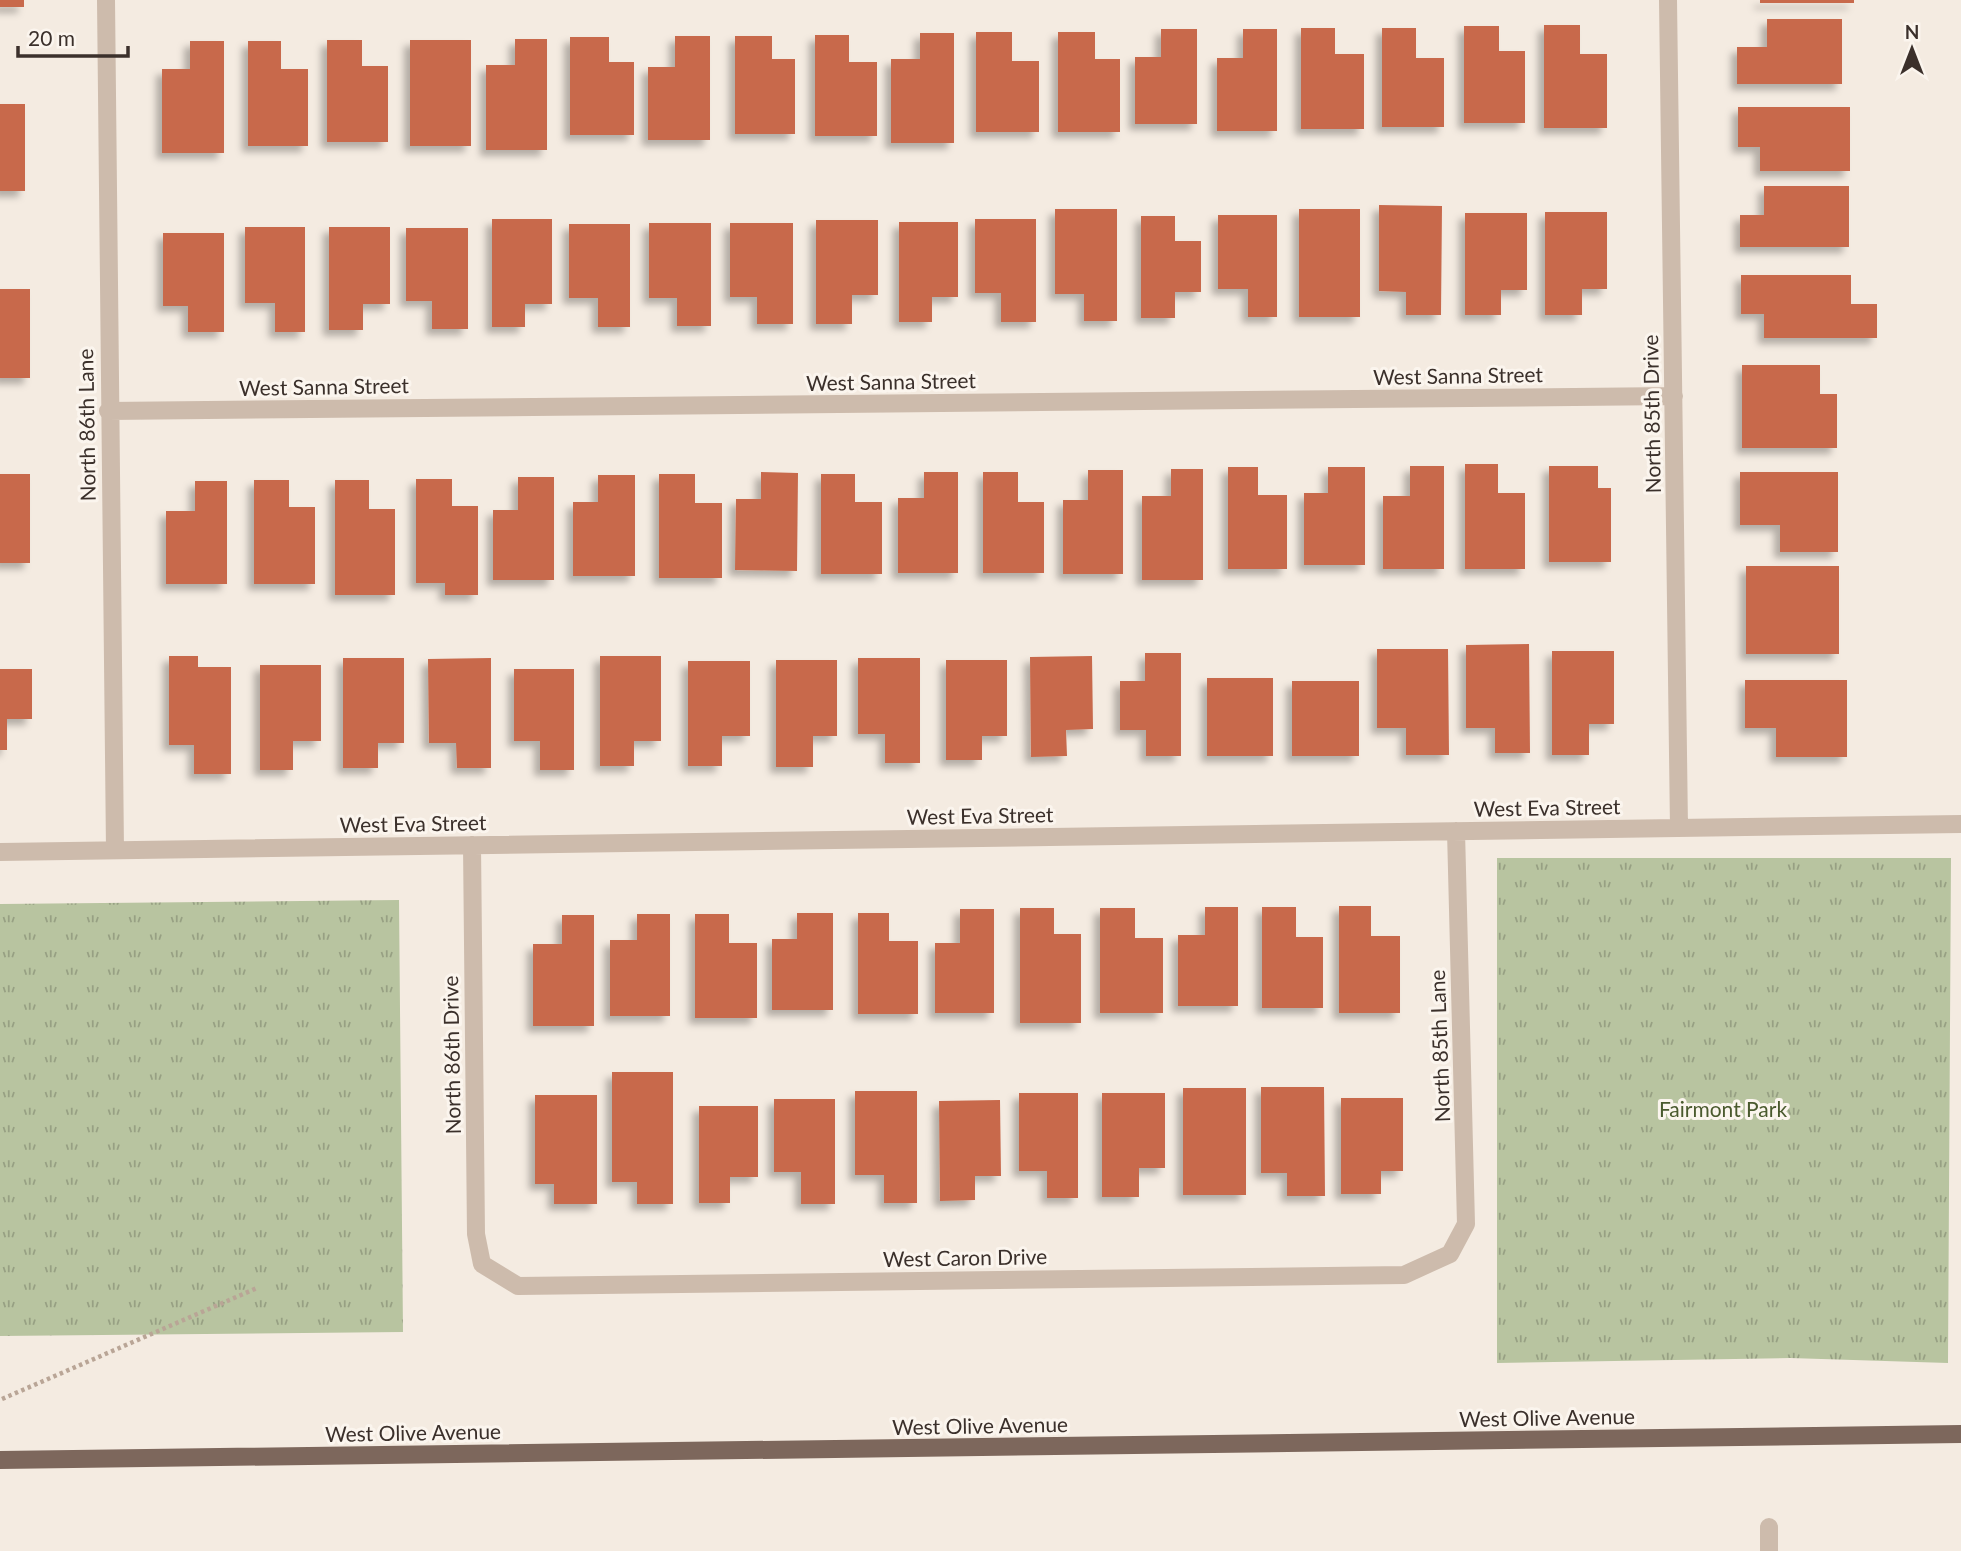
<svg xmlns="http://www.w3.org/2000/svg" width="1961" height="1551" font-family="Lato,sans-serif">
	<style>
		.grass { fill: url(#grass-tufts) }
		.building { fill: #c8694b; filter: url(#shadow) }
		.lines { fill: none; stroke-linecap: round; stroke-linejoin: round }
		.path { stroke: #b9a596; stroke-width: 4.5; stroke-dasharray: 3.5 3.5; stroke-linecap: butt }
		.minor { stroke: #cdbbac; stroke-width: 18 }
		.major { stroke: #7d675c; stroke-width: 18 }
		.labels { text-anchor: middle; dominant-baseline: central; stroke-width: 6; stroke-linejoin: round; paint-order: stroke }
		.street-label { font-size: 21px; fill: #3b302b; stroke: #fbf5ee }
		.park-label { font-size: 21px; fill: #4a5a2e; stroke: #fbf5ee }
	</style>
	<defs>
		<pattern id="grass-tufts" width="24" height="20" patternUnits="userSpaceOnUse" patternTransform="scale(1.75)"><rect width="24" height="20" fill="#b8c4a0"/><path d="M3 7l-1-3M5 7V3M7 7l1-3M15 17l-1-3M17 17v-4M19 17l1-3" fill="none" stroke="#97a083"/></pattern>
		<filter id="shadow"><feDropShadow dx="-6" dy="6" stdDeviation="3.5" flood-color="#0004"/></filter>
	</defs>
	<rect width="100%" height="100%" fill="#f4ebe1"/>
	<path class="grass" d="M1497,858H1951L1948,1363L1790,1358L1497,1363Z
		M399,900L403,1332L0,1336V904Z"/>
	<path class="building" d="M0,0H24V7H0Z
		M1760,0H1854V3H1760Z
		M1767,19H1842V84H1737V47H1767Z
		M1544,25H1580V54H1607V128H1544Z
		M1464,26H1499V51H1525V123H1464Z
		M1301,28H1335V54H1364V129H1301Z
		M1382,28H1416V58H1444V127H1382Z
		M1161,29H1197V124H1135V57H1161Z
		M1243,29H1277V131H1217V58H1243Z
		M976,32H1012V61H1039V132H976Z
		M1058,32H1095V59H1120V132H1058Z
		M920,33H954V143H891V59H920Z
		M815,35H849V62H877V136H815Z
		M675,36H710V140H648V67H675Z
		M735,36H772V59H795V134H735Z
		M570,37H609V62H634V135H570Z
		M515,39H547V150H486V65H515Z
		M327,40H362V66H388V142H327Z
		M410,40H471V146H410Z
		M190,41H224V153H162V69H190Z
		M248,41H281V69H308V146H248Z
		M0,104H25V191H0Z
		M1738,107H1850V171H1760V147H1738Z
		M1764,186H1849V247H1740V215H1764Z
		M1379,205L1442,206L1441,315H1406V292L1379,291Z
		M1055,209H1117V321H1084V294H1055Z
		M1299,209H1360V317H1299Z
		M1545,212H1607V289H1582V315H1545Z
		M1465,213H1527V290H1501V315H1465Z
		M1218,215H1277V317H1248V289H1218Z
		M1141,216H1175V241H1201V292H1175V318H1141Z
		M492,219H552V304H525V327H492Z
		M975,219H1036V322H1001V293H975Z
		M816,220H878V295H852V324H816Z
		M899,222H958V297H932V322H899Z
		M649,223H711V326H677V298H649Z
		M730,223H793V324H757V297H730Z
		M569,224H630V327H598V298H569Z
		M245,227H305V332H275V303H245Z
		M329,227H390V304H363V330H329Z
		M406,228H468V329H432V301H406Z
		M163,233H224V332H188V306H163Z
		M1741,275H1851V304H1877V338H1764V314H1741Z
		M0,289H30V378H0Z
		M1742,365H1820V394H1837V448H1742Z
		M1465,464H1498V493H1525V569H1465Z
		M1410,466H1444V569H1383V496H1410Z
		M1549,466H1598V488H1611V562H1549Z
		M1228,467H1258V495H1287V569H1228Z
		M1328,467H1365V565H1304V493H1328Z
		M1171,469H1203V580H1142V496H1171Z
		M1088,470H1123V574H1063V500H1088Z
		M761,472L798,473L797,571L735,570L736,499H761Z
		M924,472H958V573H898V498H924Z
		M983,472H1018V502H1044V573H983Z
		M1740,472H1838V552H1780V525H1740Z
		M0,474H30V563H0Z
		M659,474H695V503H722V578H659Z
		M821,474H855V502H882V574H821Z
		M598,475H635V576H573V502H598Z
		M518,477H554V580H493V510H518Z
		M416,479H452V506H478V595H445V583H416Z
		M254,480H289V507H315V584H254Z
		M335,480H369V509H395V595H335Z
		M195,481H227V584H166V511H195Z
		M1746,566H1839V654H1746Z
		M1529,644L1530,753H1495V728H1466V645Z
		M1377,649H1448L1449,755H1406V728H1377Z
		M1552,651H1614V724H1589V755H1552Z
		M1145,653H1181V756H1146V730H1120V681H1145Z
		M169,656H198V667H231V774H194V745H169Z
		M600,656H661V741H634V766H600Z
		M1092,656L1093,729L1066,730L1067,756L1031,757L1030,657Z
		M343,658H404V743H378V768H343Z
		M491,658V768H457L456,743H429L428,659Z
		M858,658H920V763H885V734H858Z
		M776,660H837V736H813V767H776Z
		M946,660H1007V736H982V760H946Z
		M688,661H750V736H722V766H688Z
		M260,665H321V741H293V770H260Z
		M0,669H32V719H7V750H0Z
		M514,669H574V770H540V741H514Z
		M1207,678H1273V756H1207Z
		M1745,680H1847V757H1776V728H1745Z
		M1292,681H1359V756H1292Z
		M1339,906H1371V936H1400V1013H1339Z
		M1205,907H1238V1006H1178V935H1205Z
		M1262,907H1296V937H1323V1008H1262Z
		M1020,908H1054V934H1081V1023H1020Z
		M1100,908H1135V938H1163V1013H1100Z
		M960,909H994V1013H935V943H960Z
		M797,913H833V1010H772V939H797Z
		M858,913H889V941H918V1014H858Z
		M637,914H670V1016H610V940H637Z
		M695,914H729V943H757V1018H695Z
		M562,915H594V1026H533V944H562Z
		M612,1072H673V1204H637V1182H612Z
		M1261,1087H1324L1325,1196H1287V1173H1261Z
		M1183,1088H1246V1195H1183Z
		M855,1091H917V1203H884V1175H855Z
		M1019,1093H1078V1198H1047V1171H1019Z
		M1102,1093H1165V1168H1139V1197H1102Z
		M535,1095H597V1204H554V1184H535Z
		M1341,1098H1403V1171H1381V1194H1341Z
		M774,1099H835V1204H801V1172H774Z
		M1000,1100L1001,1176H975V1200L940,1201L939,1101Z
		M699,1106H758V1177H730V1203H699Z"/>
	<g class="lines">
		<path class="path" d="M2,1399L257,1288"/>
		<path class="minor" d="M106,0L115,850
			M1668,0L1679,828
			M108,411L1674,396
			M472,845L476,1234L482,1264L518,1286L1404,1275L1450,1254L1466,1224L1456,831
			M0,852L1961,824
			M1769,1551V1527"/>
		<path class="major" d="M0,1460L1961,1434"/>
	</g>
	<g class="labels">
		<g class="street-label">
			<text transform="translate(1458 375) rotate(-1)">West Sanna Street</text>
			<text transform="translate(891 381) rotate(-1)">West Sanna Street</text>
			<text transform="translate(324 386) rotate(-1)">West Sanna Street</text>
			<text transform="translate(1651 414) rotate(-91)">North 85th Drive</text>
			<text transform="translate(86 425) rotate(-91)">North 86th Lane</text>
			<text transform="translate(1547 807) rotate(-1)">West Eva Street</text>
			<text transform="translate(980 815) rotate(-1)">West Eva Street</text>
			<text transform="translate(413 823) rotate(-1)">West Eva Street</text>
			<text transform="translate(1439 1046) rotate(-92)">North 85th Lane</text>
			<text transform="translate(451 1055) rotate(-91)">North 86th Drive</text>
			<text transform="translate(965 1257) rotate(-1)">West Caron Drive</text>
			<text transform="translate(1547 1417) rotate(-1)">West Olive Avenue</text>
			<text transform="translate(980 1425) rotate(-1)">West Olive Avenue</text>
			<text transform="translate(413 1432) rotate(-1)">West Olive Avenue</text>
		</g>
		<g class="park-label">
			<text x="1723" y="1108">Fairmont Park</text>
		</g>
	</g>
	<g transform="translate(1912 49)" stroke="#fbf5ee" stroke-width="5" paint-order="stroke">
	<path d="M0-5L12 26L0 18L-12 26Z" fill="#3b302b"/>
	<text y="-10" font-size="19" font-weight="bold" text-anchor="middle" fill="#3b302b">N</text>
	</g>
	<path d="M18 46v10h110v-10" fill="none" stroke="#3b302b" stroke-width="3.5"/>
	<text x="28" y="46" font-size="21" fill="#3b302b" stroke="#fbf5ee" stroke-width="5" paint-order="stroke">20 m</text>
</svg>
